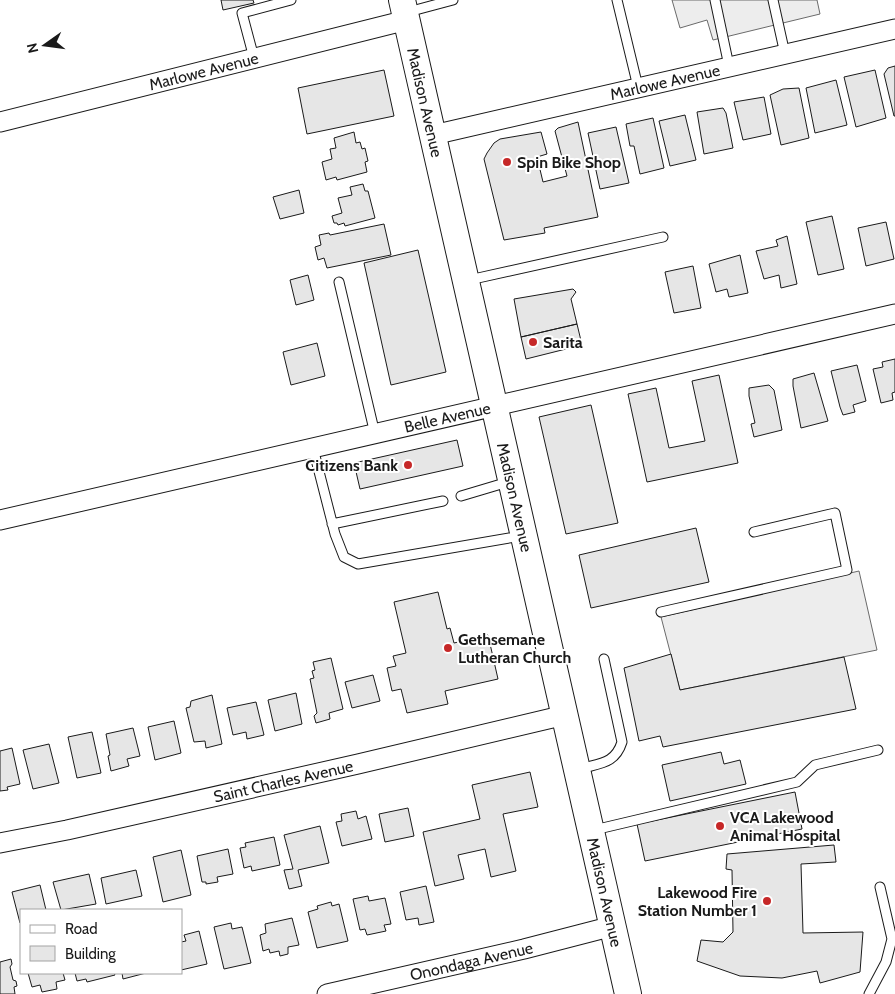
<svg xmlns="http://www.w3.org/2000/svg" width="895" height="994" font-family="Cabin,sans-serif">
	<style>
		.parking { fill: #ededed; stroke: #6a6a6a }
		.building { fill: #e6e6e6; stroke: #1a1a1a }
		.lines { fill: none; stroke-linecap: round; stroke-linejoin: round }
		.lane-casing { stroke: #1a1a1a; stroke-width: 11 }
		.street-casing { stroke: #1a1a1a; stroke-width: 21 }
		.secondary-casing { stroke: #1a1a1a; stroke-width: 28 }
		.lane { stroke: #fff; stroke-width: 9 }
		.street { stroke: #fff; stroke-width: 19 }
		.secondary { stroke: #fff; stroke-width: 26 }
		.poi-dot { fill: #c62828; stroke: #fff; stroke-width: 2 }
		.labels { text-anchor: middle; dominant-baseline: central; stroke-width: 4; stroke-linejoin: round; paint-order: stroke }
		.street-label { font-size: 16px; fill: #1a1a1a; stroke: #fff }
		.poi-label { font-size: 16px; font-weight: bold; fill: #1a1a1a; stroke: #fff; text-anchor: start }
	</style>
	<rect width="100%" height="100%" fill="#fff"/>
	<path class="parking" d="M672,0H817L820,14L713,40L707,20L680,28Z
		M859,571L877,650L680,690L661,617Z"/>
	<path class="building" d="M221,0H253L254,3L223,10Z
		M895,66V116H894L884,74L888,68Z
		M384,70L394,116L307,134L298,88Z
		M875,70L886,118L856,127L844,77Z
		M836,80L847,125L815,133L806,88Z
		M799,88L809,138L781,145L770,95L783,89Z
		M764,97L771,134L743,140L734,102Z
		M723,108L726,113L733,148L704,154L697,112Z
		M685,115L696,160L670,166L659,121Z
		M653,118L664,168L640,174L634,146H630L626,124Z
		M578,122L598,217L544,228L545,233L504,240L484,159L487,153L494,143L500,139L541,132L547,154L537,157L543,182L567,176L555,131L558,128Z
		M616,127L629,183L600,189L588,133Z
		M354,132L356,143L360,142L362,149L365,148L368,161L365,162L367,172L337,180L336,177L326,180L322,162L332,159L330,149L336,148L334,138Z
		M363,184L365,191H368L375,218L345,226L344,223L338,225L337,223H334L332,216L342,213L338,198L352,195L350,187Z
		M299,190L304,213L280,219L273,197Z
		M832,216L844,269L818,275L806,222Z
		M886,222L894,259L866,266L858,228Z
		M384,224L391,255L327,268L324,258L318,260L315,247L321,245L319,235L329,233L330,235Z
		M787,236L797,284L781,288L779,275L764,279L756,251L778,246L776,240Z
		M418,250L446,372L391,385L364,263Z
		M740,255L748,293L729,297L727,289L716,292L709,264Z
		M693,266L701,308L674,313L665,272Z
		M308,275L314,300L296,305L290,280Z
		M573,289L576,292L571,299L577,324L521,337L514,299Z
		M577,324L582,345L526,359L521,337Z
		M317,343L325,376L291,385L283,352Z
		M895,359V392L892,393L893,400L881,403L873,369L883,367L882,362Z
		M857,365L866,401L853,405L855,412L843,415L840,407L831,371Z
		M814,373L828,421L801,428L793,386V379Z
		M719,375L738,463L647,482L628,394L656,388L669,448L705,441L692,381Z
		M769,385L774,390L782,430L754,437L751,424L755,423L749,396V388Z
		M591,405L618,523L566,534L539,417Z
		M457,440L463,466L360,489L354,463Z
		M696,528L709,582L591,608L579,555Z
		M438,592L447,629L450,628L454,643L488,635L498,679L445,691L448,704L407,713L401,689L392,691L387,668L396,666L393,656L406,653L394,602Z
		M671,654L680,690L844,657L856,709L663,747L660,736L639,741L624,668Z
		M331,658L343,709L329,713L330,719L316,723L314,716L317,713L310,679L314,678L312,671L315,670L313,662Z
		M373,675L380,701L352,708L345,682Z
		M296,693L302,724L275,731L268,700Z
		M212,695L222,744L206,748L205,741L194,742L186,708L190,707L191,701Z
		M256,702L264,735L247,739L246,732L233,735L227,708Z
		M174,721L181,753L155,760L148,727Z
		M133,728L140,756L127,759L129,766L111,771L108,756L110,755L106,734Z
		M92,732L101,773L77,778L68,737Z
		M49,744L59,783L33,789L23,750Z
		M12,748L20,784L7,787L8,790L0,791V751Z
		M721,752L724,764L740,760L746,784L670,801L662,765Z
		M530,772L538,807L503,814L516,871L491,877L485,849L458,855L464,879L435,886L423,832L480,819L472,785Z
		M795,792L802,829L645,861L637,824Z
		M408,808L414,836L385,842L379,814Z
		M356,811L358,819L366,816L372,839L342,846L336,822L342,821L341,814Z
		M320,826L329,863L298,870L302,886L289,889L284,870L293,869L284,835Z
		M274,837L280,865L252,871L251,866L244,868L240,848L246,847L245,843Z
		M834,845L836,862L801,864L803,933L863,932L860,972L820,983L817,971L782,978L740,976L697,961L701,940L723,942L733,932L732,870L726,869L727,854Z
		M228,849L233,874L217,877L218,882L206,884V882H202L197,856Z
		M181,850L191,895L163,902L153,857Z
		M136,870L142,896L106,904L101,878Z
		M89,874L96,904L61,910L53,882Z
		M40,885L46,910H21V922L20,923L12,892Z
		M426,886L434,922L419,925L418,918L406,920L400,892Z
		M368,896L369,901L385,898L391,924L384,925L386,931L367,935L365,929L360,930L353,899Z
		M331,902L332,906L339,904L348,941L317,948L308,912L318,909L317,906Z
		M292,918L299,945L288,947V954L280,956L279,951L270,953L269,949L263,951L260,935L266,933L265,924Z
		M231,923L232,929L242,927L251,963L224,969L214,927Z
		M199,931L207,964L181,970V942L186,941L184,935Z
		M11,959L12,964L10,967L13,980L16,981L17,986L14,987L15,994H0V962Z
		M28,973H63L65,980L56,982L57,989L42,992L40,985L32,987Z
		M75,973H114L115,975L87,982L86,979L77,981Z
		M122,973H146L123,979Z"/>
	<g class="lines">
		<g class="lane-casing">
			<path id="lane" d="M617,0L638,87
				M715,0L729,66
				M773,0L785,54
				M408,12L453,0
				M254,58L242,13L291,0
				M469,280L663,237
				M339,282L375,434
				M313,448L335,534L344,557L358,564L521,536
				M461,496L508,482
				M332,524L443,501
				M661,612L847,570L835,513L754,532
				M580,769C600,763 615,764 622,742L604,659
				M594,830L797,782L815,765L878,750
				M869,994L886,962L892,939L880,887"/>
		</g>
		<g class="street-casing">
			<g id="street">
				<path id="s1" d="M0,122L407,20"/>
				<path id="s2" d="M433,135L895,29"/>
				<path id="s3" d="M0,520L895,314"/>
				<path id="s4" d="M0,843L67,830L358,764L565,715"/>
				<path id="s5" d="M327,994L524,949L613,926"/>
			</g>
		</g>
		<g class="secondary-casing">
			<g id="secondary">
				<path id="s6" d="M402,0L628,994"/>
			</g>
		</g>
		<use href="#lane" class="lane"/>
		<use href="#street" class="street"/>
		<use href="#secondary" class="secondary"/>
	</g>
	<g class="poi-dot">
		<circle cx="507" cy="162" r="5"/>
		<circle cx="533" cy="342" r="5"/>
		<circle cx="408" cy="465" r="5"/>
		<circle cx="448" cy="648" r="5"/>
		<circle cx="720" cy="826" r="5"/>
		<circle cx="767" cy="901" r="5"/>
	</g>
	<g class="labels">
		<g class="street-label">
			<text stroke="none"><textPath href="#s1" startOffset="210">Marlowe Avenue</textPath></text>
			<text stroke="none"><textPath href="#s2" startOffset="238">Marlowe Avenue</textPath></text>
			<text stroke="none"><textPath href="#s6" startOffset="105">Madison Avenue</textPath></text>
			<text stroke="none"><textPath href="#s3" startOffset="459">Belle Avenue</textPath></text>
			<text stroke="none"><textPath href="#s6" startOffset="510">Madison Avenue</textPath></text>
			<text stroke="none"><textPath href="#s4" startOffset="290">Saint Charles Avenue</textPath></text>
			<text stroke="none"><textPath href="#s6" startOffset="915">Madison Avenue</textPath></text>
			<text stroke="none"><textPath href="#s5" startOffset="148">Onondaga Avenue</textPath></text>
		</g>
		<g class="poi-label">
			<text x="517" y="162">Spin Bike Shop</text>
			<text x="543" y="342">Sarita</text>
			<text x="398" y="465" text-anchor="end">Citizens Bank</text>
			<text x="458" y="639">Gethsemane<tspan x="458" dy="18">Lutheran Church</tspan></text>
			<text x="730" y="817">VCA Lakewood<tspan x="730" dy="18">Animal Hospital</tspan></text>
			<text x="757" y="892" text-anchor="end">Lakewood Fire<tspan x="757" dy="18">Station Number 1</tspan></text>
		</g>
	</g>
	<rect x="20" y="909" width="162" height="65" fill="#ffffff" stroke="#a3a3a3"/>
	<rect x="30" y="925" width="25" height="8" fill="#ffffff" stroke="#a3a3a3"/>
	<text x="65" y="934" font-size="15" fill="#1a1a1a">Road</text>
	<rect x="30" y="946" width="25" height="15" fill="#e6e6e6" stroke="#a3a3a3"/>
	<text x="65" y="959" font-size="15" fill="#1a1a1a">Building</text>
	<g transform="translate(45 45) rotate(256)" stroke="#ffffff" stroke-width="4" paint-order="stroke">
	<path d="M0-4L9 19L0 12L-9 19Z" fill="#1a1a1a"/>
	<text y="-8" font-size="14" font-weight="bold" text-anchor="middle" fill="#1a1a1a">N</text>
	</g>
</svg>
